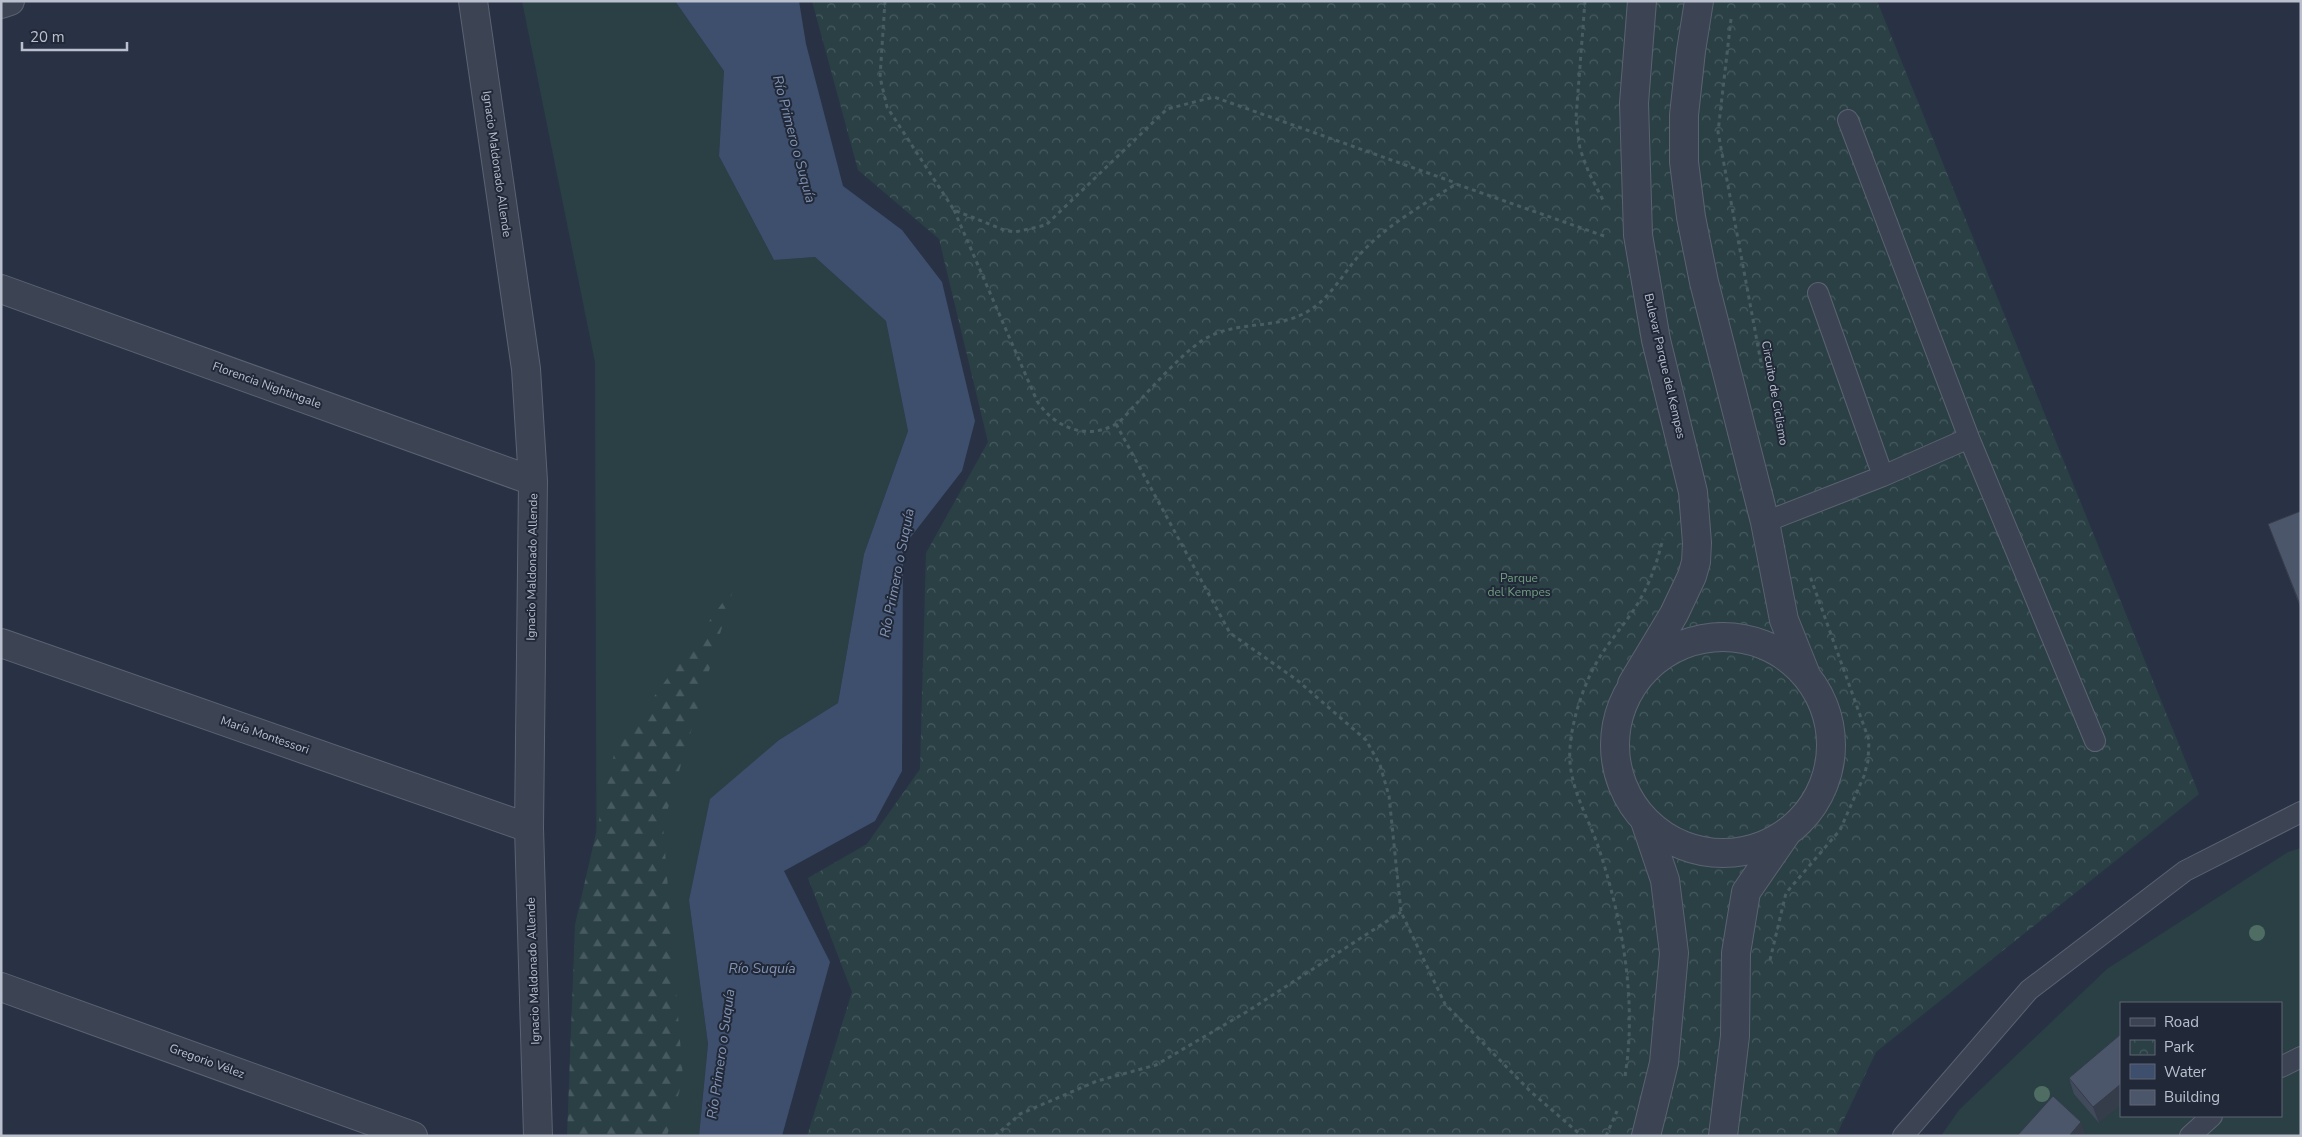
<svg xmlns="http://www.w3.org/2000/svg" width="2302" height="1137" font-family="'Nunito Sans',sans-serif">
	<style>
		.grass { fill: #2a4045; fill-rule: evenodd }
		.forest { fill: url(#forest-firs) }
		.park { fill: url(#park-crowns) }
		.water { fill: #3e4e6d }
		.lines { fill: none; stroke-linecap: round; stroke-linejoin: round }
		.lane-casing { stroke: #5b6271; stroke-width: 22 }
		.street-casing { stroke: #5b6271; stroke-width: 30 }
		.path { stroke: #485d61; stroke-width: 3; stroke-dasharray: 4 4; stroke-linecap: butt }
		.lane { stroke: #3c4454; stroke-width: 20 }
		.street { stroke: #3c4454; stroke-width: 28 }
		.tree { fill: #506d64 }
		.wall { fill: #414a5b }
		.shaded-wall { fill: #353c4a }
		.building { fill: #4c566a; stroke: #353c4a }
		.labels { text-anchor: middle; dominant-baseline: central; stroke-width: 4; stroke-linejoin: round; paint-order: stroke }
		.street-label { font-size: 12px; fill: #bac0cd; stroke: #212939 }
		.park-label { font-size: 12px; fill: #719e7f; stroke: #212939 }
		.water-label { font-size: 14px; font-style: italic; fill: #8293b3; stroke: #212939 }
	</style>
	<defs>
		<pattern id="forest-firs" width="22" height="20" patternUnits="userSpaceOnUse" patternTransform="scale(1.25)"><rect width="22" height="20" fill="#2a4045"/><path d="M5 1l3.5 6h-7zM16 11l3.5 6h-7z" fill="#475a5f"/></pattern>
		<pattern id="park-crowns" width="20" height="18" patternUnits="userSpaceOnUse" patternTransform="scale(1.25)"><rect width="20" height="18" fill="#2a4045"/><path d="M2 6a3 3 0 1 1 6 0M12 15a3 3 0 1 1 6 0" fill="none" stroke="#475a5f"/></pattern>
	</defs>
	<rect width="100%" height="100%" fill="#283244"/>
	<path class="grass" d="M522,1H675L724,71L719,156L774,260L815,257L886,321L908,431L864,554L838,703L779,740L710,800L689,900L708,1044L699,1136H579L597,1061L595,362Z
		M2301,848V1136H1941L1959,1110L2107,969L2288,852ZM2121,1003H2281V1116H2121Z"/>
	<path class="forest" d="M734,587L663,825L683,1078L667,1136H567L575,925L615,750Z"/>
	<path class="park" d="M812,1H1877L2199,794L1876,1052L1836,1136H807L852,992L808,878L867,844L920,769L926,553L988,442L939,239L858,170Z"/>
	<path class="water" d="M675,1H799L806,44L843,186L902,230L942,282L975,421L962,471L903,547L902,771L875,821L784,871L830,962L782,1136H699L708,1044L689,900L710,799L779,740L838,703L864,554L908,431L886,321L815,257L774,260L719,156L724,71Z"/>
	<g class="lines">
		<g class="lane-casing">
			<path id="lane" d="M1848,120L1969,438L2095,741
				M1818,293L1883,476
				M1765,522L1883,476L1969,438
				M2281,1067L2301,1057
				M1903,1136L2029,990L2185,871L2301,812
				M2190,1136L2212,1116"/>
		</g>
		<g class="street-casing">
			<path id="street" d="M473,1L526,369L533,481L529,828L538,1136
				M1699,1L1691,51L1684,115V162L1691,217L1704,282L1765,522L1784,620L1806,675
				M1,4L10,1
				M1,289L533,481
				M1615 745a108 108 0 1 1 216 0a108 108 0 1 1-216 0Z
				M1,643L529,828
				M1632,684L1674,614L1692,576L1696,562L1697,543L1693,492L1656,340L1638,235L1634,103L1642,1
				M1645,821L1665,880L1674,953L1664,1063L1646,1136
				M1,987L413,1136
				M1723,1136L1735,1036L1736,953L1746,892L1786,834"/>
		</g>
		<path class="path" d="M885,1L880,77L887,107L954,210L1004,230L1015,232L1046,225L1167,109L1214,97L1456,183
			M1585,1L1576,118L1580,149L1589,173L1604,202
			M1731,19L1718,132L1762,368
			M954,210L1037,401C1054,427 1086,441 1116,424C1123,420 1129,411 1135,405C1155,385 1179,356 1203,340C1235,320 1273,330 1305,313C1333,298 1345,268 1367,247C1392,222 1426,203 1456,184L1607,237
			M1116,424L1230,633L1297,680L1366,740L1380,765L1389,796L1401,912L1445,1004L1530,1091L1582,1136
			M1770,960L1786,893L1840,830L1864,776L1868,761L1869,740L1810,576
			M1625,1076C1637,1003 1623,923 1600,852C1589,817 1567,786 1570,748C1572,718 1585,680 1601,655C1614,635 1631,617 1642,596C1652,578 1658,558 1663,539
			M995,1136L1020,1114L1097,1081L1156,1065L1248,1011L1401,912
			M1606,1136L1617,1111"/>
		<use href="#lane" class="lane"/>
		<use href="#street" class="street"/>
	</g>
	<g class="tree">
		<circle cx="2257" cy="933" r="8"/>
		<circle cx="2042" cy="1094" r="8"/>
	</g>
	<path class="wall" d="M2301,511V609L2268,524Z
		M2121,1034L2099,1123L2074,1094L2069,1078Z"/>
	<path class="shaded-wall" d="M2121,1084V1105L2099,1123L2093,1107Z
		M2081,1122L2086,1136H2069Z"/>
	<path class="building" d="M2301,511V607L2268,524Z
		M2121,1034V1084L2093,1107L2069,1078Z
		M2053,1096L2081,1122L2069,1136H2017Z"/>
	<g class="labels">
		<g class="street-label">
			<text transform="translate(497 164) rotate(82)">Ignacio Maldonado Allende</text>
			<text transform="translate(1665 366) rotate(77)">Bulevar Parque del Kempes</text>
			<text transform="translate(267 385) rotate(20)">Florencia Nightingale</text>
			<text transform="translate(1775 393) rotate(80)">Circuito de Ciclismo</text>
			<text transform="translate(532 567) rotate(-89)">Ignacio Maldonado Allende</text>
			<text transform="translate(265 735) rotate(19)">María Montessori</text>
			<text transform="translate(533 971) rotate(-92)">Ignacio Maldonado Allende</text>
			<text transform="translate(207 1061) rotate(20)">Gregorio Vélez</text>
		</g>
		<g class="park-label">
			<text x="1519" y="578">Parque<tspan x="1519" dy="14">del Kempes</tspan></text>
		</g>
		<g class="water-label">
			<text transform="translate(794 139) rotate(75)">Río Primero o Suquía</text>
			<text transform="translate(897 573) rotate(-79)">Río Primero o Suquía</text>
			<text x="762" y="968">Río Suquía</text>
			<text transform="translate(721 1054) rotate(-82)">Río Primero o Suquía</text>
		</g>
	</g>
	<rect width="2302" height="1137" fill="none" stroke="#bac0cd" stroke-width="5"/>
	<rect x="2120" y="1002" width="162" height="115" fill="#212939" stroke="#5e6574"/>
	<rect x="2130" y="1018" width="25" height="8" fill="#3c4454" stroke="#5e6574"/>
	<text x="2164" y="1027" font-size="15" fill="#bac0cd">Road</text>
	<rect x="2130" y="1040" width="25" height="15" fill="url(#park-crowns)" stroke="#5e6574"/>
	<text x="2164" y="1052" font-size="15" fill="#bac0cd">Park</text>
	<rect x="2130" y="1064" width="25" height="15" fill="#3e4e6d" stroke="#5e6574"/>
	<text x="2164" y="1077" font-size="15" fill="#bac0cd">Water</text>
	<rect x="2130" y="1090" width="25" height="15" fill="#4c566a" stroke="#5e6574"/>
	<text x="2164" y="1102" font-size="15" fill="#bac0cd">Building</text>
	<path d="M22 42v8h105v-8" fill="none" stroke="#bac0cd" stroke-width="2.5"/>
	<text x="30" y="42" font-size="15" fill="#bac0cd" stroke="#212939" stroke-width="4" paint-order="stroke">20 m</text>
</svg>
